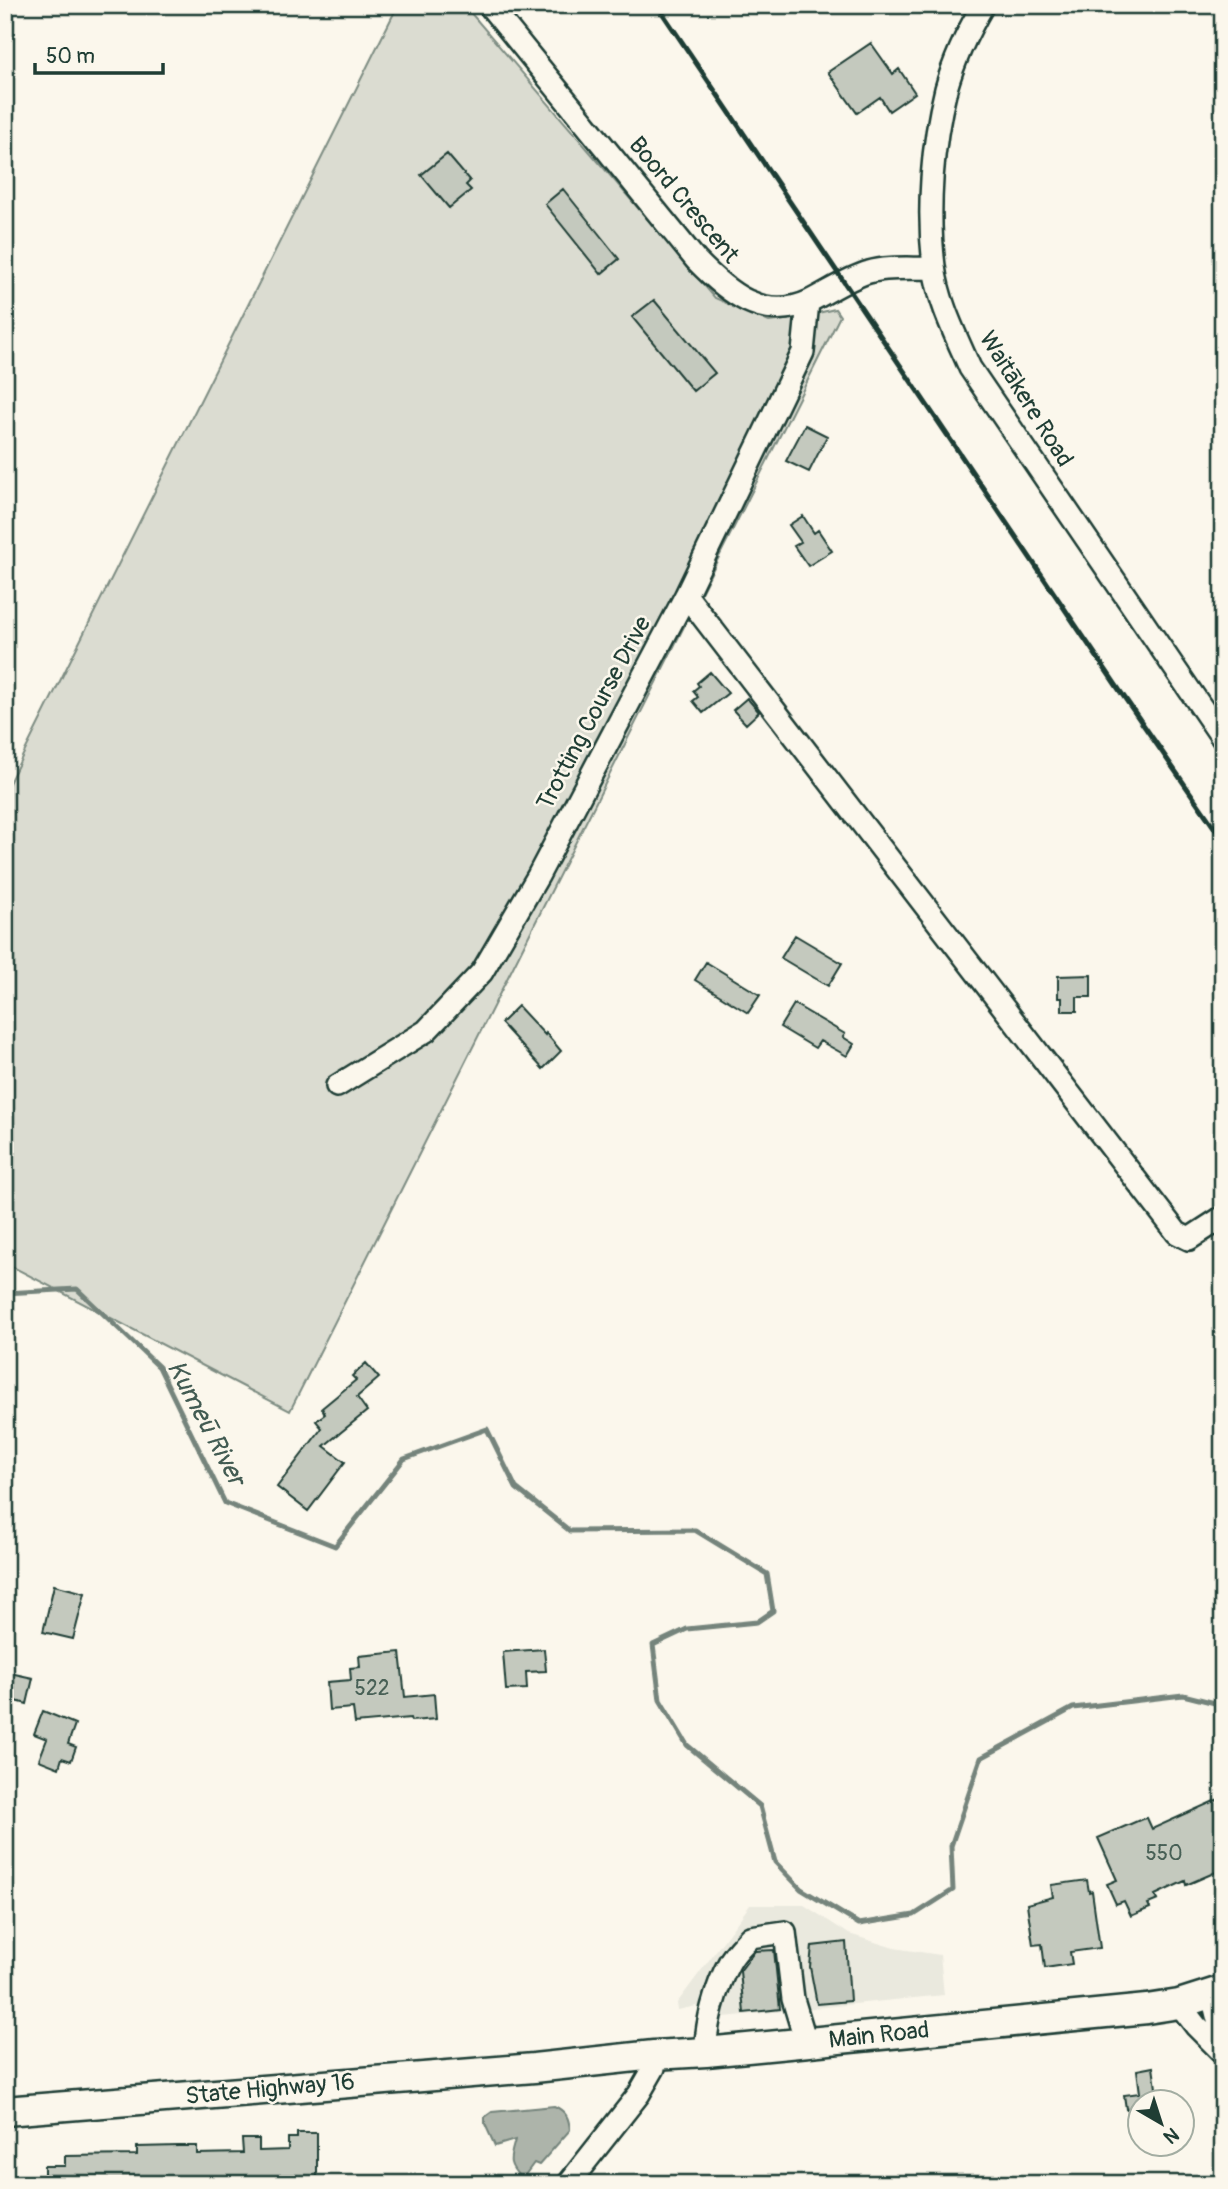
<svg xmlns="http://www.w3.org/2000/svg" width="1228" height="2189" font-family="Pangolin,sans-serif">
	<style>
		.built { fill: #eae9de }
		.green { fill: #dbdcd1; stroke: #7d8c82; stroke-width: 2 }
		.water { fill: #adb4aa; stroke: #74847b; stroke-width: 2 }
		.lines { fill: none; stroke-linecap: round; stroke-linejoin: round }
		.stream { stroke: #74847b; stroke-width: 5 }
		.building { fill: #c4c9be; stroke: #1f3d34; stroke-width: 2 }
		.minor-casing { stroke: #1f3d34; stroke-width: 26 }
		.major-casing { stroke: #1f3d34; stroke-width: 33 }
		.minor { stroke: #fbf7ec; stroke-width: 21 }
		.major { stroke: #fbf7ec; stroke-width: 28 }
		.rail { stroke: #1f3d34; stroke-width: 5 }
		.labels { text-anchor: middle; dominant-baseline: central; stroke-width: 5; stroke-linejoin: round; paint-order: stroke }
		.number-label { font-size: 21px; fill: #486056 }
		.street-label { font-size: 24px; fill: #1f3d34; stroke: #fbf7ec }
		.water-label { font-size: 26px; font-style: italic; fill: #425b52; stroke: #fbf7ec }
	</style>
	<rect width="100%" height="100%" fill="#fbf7ec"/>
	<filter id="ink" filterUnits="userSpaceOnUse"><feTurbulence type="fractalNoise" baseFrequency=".0143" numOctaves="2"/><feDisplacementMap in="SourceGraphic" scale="14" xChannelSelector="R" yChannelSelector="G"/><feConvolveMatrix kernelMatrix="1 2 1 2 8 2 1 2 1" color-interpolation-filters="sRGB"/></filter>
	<g filter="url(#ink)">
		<path class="built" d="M750,1905H804L849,1934L894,1948L940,1955L944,1995L724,2017L696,2006L678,2010L677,2003Z"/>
		<path class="green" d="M398,5H464L715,298L769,322L793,319L835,309L840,316L290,1411L5,1263V791Z"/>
		<path class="water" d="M554,2106C566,2111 569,2118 570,2130L539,2165L534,2163L522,2179C506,2163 510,2159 515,2140L495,2146L485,2124V2117L492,2112Z"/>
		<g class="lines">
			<path class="stream" d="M5,1293L77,1289L159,1367L225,1503L335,1546L404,1459L487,1429L516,1488L570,1531L695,1530L767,1574L773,1611L757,1622L687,1629L653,1645L660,1700L687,1745L760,1806L775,1862L801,1889L859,1924L914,1915L953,1890L951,1846L981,1758L1073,1708L1183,1695L1223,1705"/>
		</g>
		<path class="building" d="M871,43L893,74L899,69L915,93L889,111L880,97L857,113L828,72Z
			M447,154L470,181L466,185L471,190L449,208L421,175Z
			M563,189L619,259L601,274L545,204Z
			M654,300L715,373L693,391L632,317Z
			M805,425L827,436L809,472L786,461Z
			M803,516L814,533L818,530L832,551L808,566L794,546L801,542L789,525Z
			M710,672L728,693L703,713L693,701L698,697L693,691L699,686L697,683Z
			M747,698L759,712L746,724L733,710Z
			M795,935L842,963L828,986L781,958Z
			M706,962L760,995L748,1013L695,980Z
			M1091,975V997H1077V1011H1062V998H1058V976Z
			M794,1004L845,1034L843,1037L854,1044L847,1056L820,1041L815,1048L780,1027Z
			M518,1006L545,1035L546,1033L561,1051L543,1069L501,1023Z
			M366,1363L379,1378L357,1397L367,1411L324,1446L345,1462L308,1511L277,1487L322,1428L316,1421L325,1414L322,1408L356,1380L352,1376Z
			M54,1585L85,1593L73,1639L43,1632Z
			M544,1649L546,1671L526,1672L527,1689L506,1690L503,1652Z
			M400,1652L405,1697L434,1694L436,1719L411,1721L410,1718L355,1723L353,1708L329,1710L327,1682L351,1680L350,1668L360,1667L359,1656Z
			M10,1673L33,1678L27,1704L5,1698Z
			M43,1711L75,1724L68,1744L76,1747L71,1761L62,1758L59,1768L39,1760L47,1739L34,1734Z
			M1223,1797V1869L1186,1885L1185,1881L1155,1895L1158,1900L1148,1904L1150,1908L1131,1916L1124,1901L1116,1904L1107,1884L1117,1880L1098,1838L1142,1819L1147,1818L1152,1829Z
			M1087,1880L1089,1892L1092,1891L1100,1948L1070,1952L1072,1964L1045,1968L1042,1944L1033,1945L1027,1904L1053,1897L1051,1885Z
			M846,1942L850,2001L817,2004L810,1967L812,1946Z
			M774,1950L780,2009L744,2013L740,1971L755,1951Z
			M1153,2067L1158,2102H1141L1140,2096V2107L1126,2109L1124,2095L1140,2093L1137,2070Z
			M297,2133H317V2184H286V2180L218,2184H44V2166H65V2156L137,2155V2147L179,2146H197V2154L243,2153L242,2139H259V2151L288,2150V2138H297Z"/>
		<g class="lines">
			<g class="minor-casing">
				<path id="minor" d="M489,5L696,260C727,292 763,323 810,301C830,291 848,278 869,272C888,266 914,269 934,268
					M983,5C968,31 954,60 946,89C932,145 927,209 934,266C938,301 956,336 970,368L1223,739
					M686,595L1177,1233L1189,1239L1223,1217
					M337,1086L426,1031L482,972L538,876L686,595L803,352L808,302
					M1212,1995L1223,2041
					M1179,2004L1196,2026L1223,2053
					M706,2052C705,2025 716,1987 729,1963C734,1953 743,1945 750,1937L785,1932L793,1999L806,2042
					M568,2184L639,2094L654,2068V2055"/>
			</g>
			<g class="major-casing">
				<path id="major" d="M5,2111L534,2068L654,2055L706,2052L1147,2009L1179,2004L1223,1990"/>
			</g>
			<use href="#minor" class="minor"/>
			<use href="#major" class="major"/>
			<path class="rail" d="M657,5L1122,694L1223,840"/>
		</g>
	</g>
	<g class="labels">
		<g class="number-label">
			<text x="372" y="1688">522</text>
			<text x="1164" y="1853">550</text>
		</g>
		<g class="street-label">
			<text transform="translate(684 200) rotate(50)">Boord Crescent</text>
			<text transform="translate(1026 399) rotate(58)">Waitākere Road</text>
			<text transform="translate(594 713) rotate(-62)">Trotting Course Drive</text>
			<text transform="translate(879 2035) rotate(-6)">Main Road</text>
			<text transform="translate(270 2089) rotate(-5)">State Highway 16</text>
		</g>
		<g class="water-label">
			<text transform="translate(206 1423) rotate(62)">Kumeū River</text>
		</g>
	</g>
	<rect width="1228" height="2189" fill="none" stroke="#fbf7ec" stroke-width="28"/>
	<rect x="14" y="14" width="1200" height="2161" fill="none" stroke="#1f3d34" stroke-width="2.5" filter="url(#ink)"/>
	<g transform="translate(1161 2123) rotate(141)"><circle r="33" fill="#fbf7ec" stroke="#a3ada2" stroke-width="2"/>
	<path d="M0-5L12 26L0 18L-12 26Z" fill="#1f3d34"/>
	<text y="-10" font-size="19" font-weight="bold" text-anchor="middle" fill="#1f3d34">N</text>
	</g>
	<path d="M35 63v10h128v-10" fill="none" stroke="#1f3d34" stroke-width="3.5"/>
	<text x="46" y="63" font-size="21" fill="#1f3d34" stroke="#fbf7ec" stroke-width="5" paint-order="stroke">50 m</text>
</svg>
